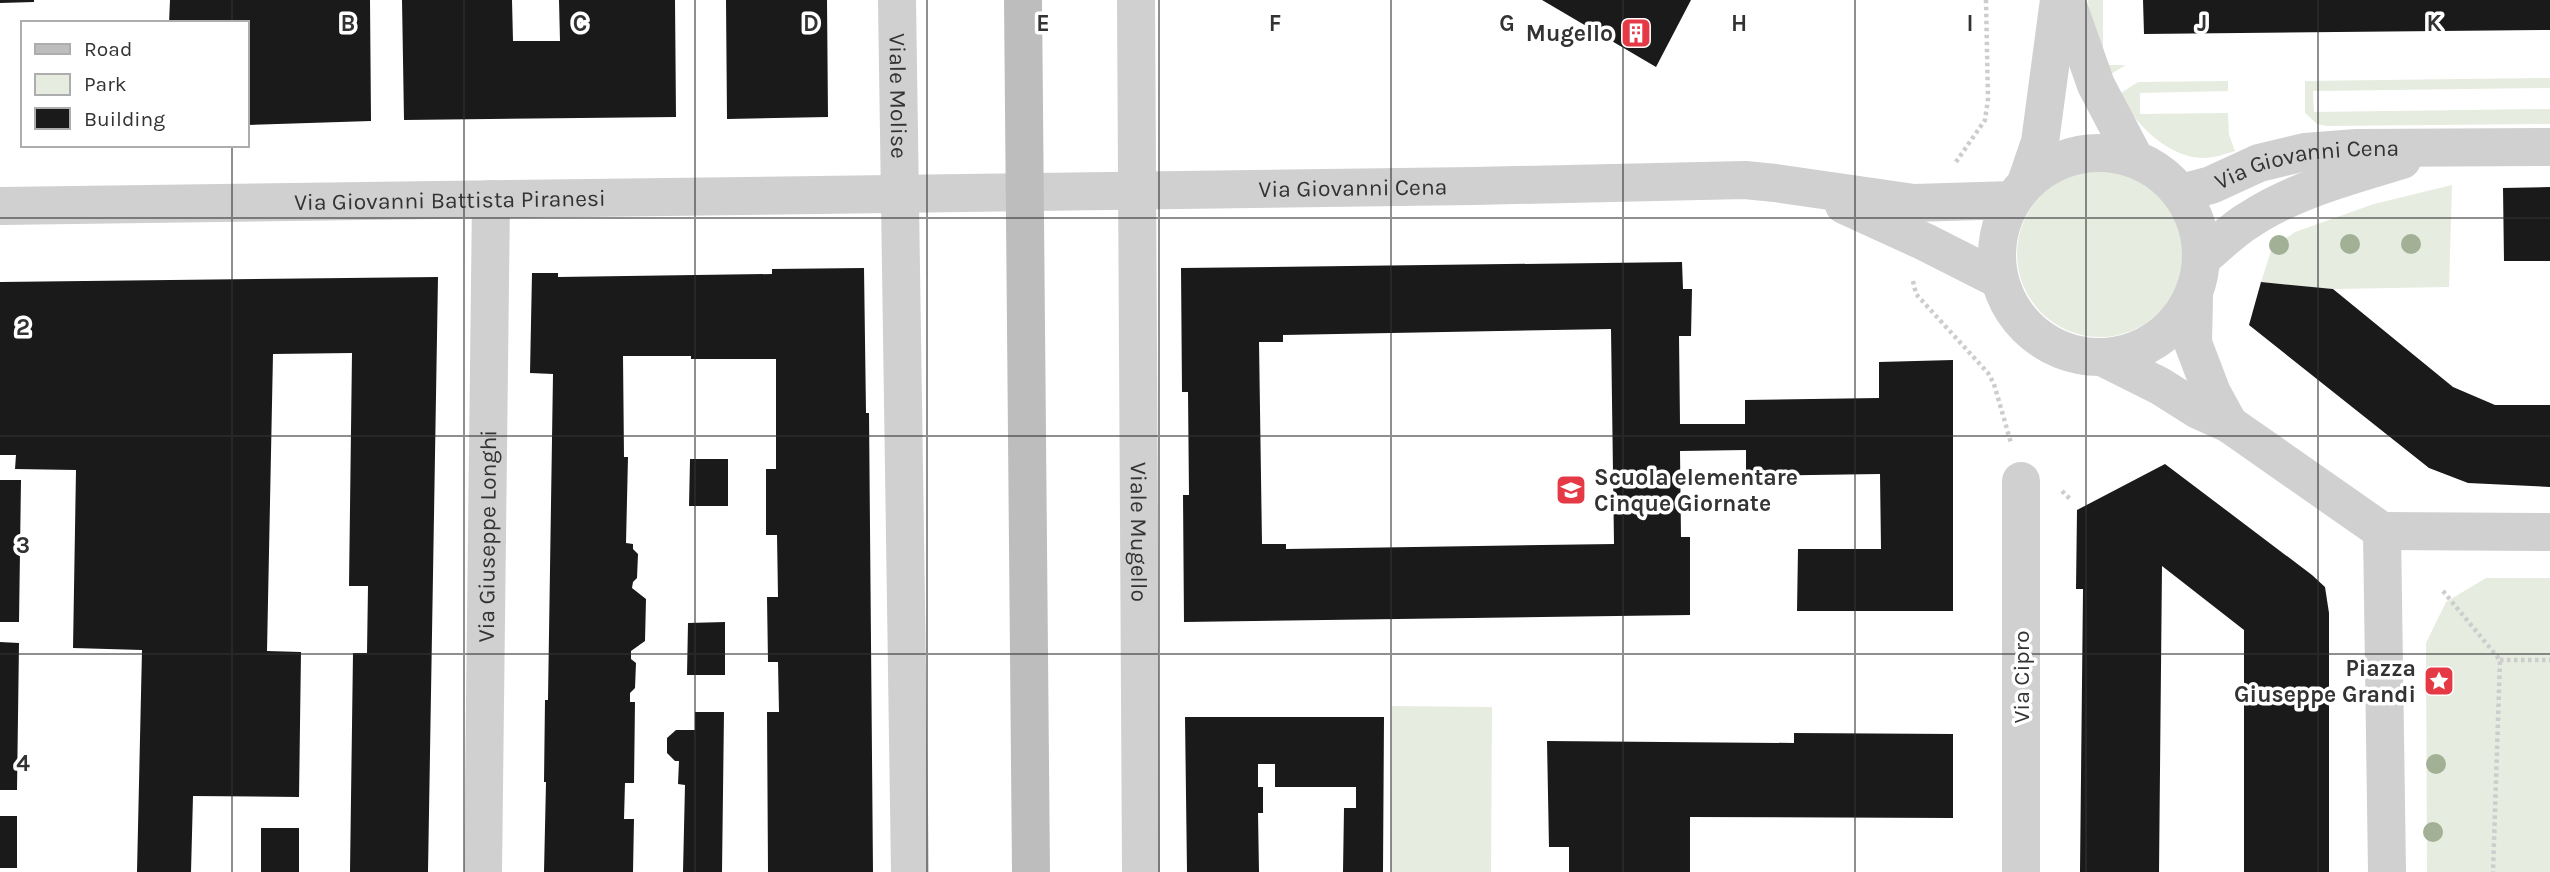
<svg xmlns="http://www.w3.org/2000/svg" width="2550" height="872" font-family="Karla,sans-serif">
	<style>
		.green { fill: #e6ecdf }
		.building { fill: #1a1a1a; fill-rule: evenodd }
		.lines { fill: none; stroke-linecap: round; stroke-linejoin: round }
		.path { stroke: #cdcdcd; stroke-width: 4.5; stroke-dasharray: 3.5 3.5; stroke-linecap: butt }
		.minor { stroke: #d0d0d0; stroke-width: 38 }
		.secondary { stroke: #bdbdbd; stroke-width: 38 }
		.tree { fill: #a2b095 }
		.grid { fill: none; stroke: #333; stroke-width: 2; stroke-opacity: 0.55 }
		.labels { text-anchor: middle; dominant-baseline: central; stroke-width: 7; stroke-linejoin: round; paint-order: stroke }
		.poi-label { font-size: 23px; font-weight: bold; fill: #333; stroke: #fff; text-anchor: end }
		.street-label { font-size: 23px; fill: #333; stroke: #fff }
		.grid-label { font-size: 23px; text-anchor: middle; font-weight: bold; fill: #333; stroke: #fff; stroke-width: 7; stroke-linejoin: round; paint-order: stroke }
	</style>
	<rect width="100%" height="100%" fill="#fff"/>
	<path class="green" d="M2088,0H2103V65H2126L2106,77L2090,34Z
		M2550,78V88L2313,91L2314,112L2550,109V124L2327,126L2317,124L2305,113V81Z
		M2228,81V91L2140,93V114L2228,113L2229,135L2235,151C2225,154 2214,158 2203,158C2166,157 2136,123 2118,95L2138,82Z
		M2017 254a83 83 0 1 1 166 0a83 83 0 1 1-166 0Z
		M2452,185L2449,287L2333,289L2261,282L2272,248L2295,232L2374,204Z
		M2486,578H2550V872H2427L2426,643L2446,602Z
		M1392,706L1492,707L1491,872H1391Z"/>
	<path class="building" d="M0,0H34V2L0,3Z
		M170,0H370L371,121L247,125V23H169Z
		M402,0H512L513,41H560L559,0H675L676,117L404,120Z
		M726,0H827L828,117L727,119Z
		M1542,0H1691L1656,67Z
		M2143,0H2550V30L2144,34Z
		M2550,187V261H2504L2503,188Z
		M1682,262L1683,289H1692L1691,336H1679L1680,424H1745V400L1879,398V362L1953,360V611H1797L1798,549H1881L1880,474L1746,476V450L1680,451L1681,537H1690V615L1184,622L1183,495H1189L1188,392H1182L1181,268ZM1611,329L1614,544L1286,549V544H1262L1259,342H1283V335Z
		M864,268L866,413H869L873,872H768L767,712H779L778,662H768L767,597H778L777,535H766V469H776V359H691V356H623L624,457H628L626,543L633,544V549L638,554L637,578L633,582L632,588L646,599L645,641L631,651V659L636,663L635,688L630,693V702H635L634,783H625L624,819H634L633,872H544L546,782H544L545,700H548L553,374L530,373L532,273H558V277L772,274V269Z
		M438,277L428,872H350L353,653H367L368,586H349L352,353L273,354L267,651L301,652L299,797L193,796L191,872H137L142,650L73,648L76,470L15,469L16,455H0V282Z
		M2261,282L2333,289L2453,387L2495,405H2550V487L2468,483L2429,468L2249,325Z
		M690,459H728V506H689Z
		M2165,464L2312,575L2325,587L2329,613V872H2244V630L2162,566L2159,872H2080L2083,589H2076L2077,510Z
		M0,480H21L19,622H0Z
		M725,622V675H687L688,623Z
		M0,642L19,643L17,790H0Z
		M695,712H724L722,872H683L685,785L678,784L679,761H675L667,753V738L676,730H695Z
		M1185,717H1384L1383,872H1343L1344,808H1356V787H1275V764H1258V787H1263V813H1258L1259,872H1187Z
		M1794,733L1953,734V818L1690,817V872H1569V847H1549L1547,741L1794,743Z
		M0,816H17V868H0Z
		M261,828H299V872H261Z"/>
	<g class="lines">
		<path class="path" d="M1956,162L1985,120L1988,99L1986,0
			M1913,281L1916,294L1988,373L1994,384L2011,443
			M2062,491L2070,499
			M2443,591L2500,660L2493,872
			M2500,660H2550"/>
		<g class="minor">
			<path id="s1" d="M897,0L910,872"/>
			<path id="s2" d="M1136,0L1141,872"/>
			<path d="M2066,0L2096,85L2135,159"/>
			<circle cx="2099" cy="255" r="102"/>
			<path d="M2027,180L2040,142L2059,0"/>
			<path id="s3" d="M2181,193L2211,185L2259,163L2305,152L2357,148L2550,147"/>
			<path d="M1844,205L1925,242L2000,280"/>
			<path id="s4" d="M0,206L1474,186L1745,180L1775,183L1914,203L2013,200"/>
			<path d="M2202,258C2217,246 2232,230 2249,220C2292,191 2352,175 2402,160"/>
			<path d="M2194,296L2193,343L2212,393L2229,424"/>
			<path d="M2104,358L2160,386L2198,410L2229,424L2382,531"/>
			<path d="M2382,531L2387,872"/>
			<path d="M2382,531L2550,532"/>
			<path id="s5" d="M483,872L491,199"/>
			<path d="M2021,872V481"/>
		</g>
		<path class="secondary" d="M1023,0L1031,872"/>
	</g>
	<g class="tree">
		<circle cx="2350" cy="244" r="10"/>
		<circle cx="2411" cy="244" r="10"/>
		<circle cx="2279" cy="245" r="10"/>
		<circle cx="2436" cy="681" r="10"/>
		<circle cx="2436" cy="764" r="10"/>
		<circle cx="2433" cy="832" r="10"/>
	</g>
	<path class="grid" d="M232,0V23M464,0V872M695,0V872M927,0V872M1159,0V872M1391,0V872M1623,0V872M1855,0V872M2086,0V872M2318,0V872M232,145V872M0,218H2550M0,436H2550M0,654H2550"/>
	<defs>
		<g id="building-square" transform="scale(1.575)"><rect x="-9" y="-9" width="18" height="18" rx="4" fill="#e63946" stroke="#fff"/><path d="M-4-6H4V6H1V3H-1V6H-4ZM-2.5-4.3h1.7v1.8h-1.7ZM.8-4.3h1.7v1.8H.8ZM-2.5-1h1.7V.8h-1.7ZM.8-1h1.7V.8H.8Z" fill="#fff"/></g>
		<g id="school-square" transform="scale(1.575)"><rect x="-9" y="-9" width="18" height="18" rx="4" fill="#e63946" stroke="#fff"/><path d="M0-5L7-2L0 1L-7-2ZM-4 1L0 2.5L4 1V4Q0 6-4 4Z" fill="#fff"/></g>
		<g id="sight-square" transform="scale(1.575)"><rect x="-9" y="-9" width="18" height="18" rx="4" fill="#e63946" stroke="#fff"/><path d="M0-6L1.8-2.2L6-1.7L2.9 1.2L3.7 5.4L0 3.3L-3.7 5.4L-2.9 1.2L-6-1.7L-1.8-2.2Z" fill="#fff"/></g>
	</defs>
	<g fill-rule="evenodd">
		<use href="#building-square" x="1636" y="33"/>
		<use href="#school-square" x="1571" y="490"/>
		<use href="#sight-square" x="2439" y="681"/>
	</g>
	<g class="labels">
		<g class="poi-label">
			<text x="1613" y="33">Mugello</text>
			<text x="1594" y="477" text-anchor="start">Scuola elementare<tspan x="1594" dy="26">Cinque Giornate</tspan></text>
			<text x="2416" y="668">Piazza<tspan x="2416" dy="26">Giuseppe Grandi</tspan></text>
		</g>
		<g class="street-label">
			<text stroke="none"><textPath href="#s1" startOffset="96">Viale Molise</textPath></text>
			<text stroke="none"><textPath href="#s3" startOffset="131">Via Giovanni Cena</textPath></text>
			<text stroke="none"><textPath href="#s4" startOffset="1353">Via Giovanni Cena</textPath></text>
			<text stroke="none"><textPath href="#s4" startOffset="450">Via Giovanni Battista Piranesi</textPath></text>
			<text stroke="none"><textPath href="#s2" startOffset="532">Viale Mugello</textPath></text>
			<text stroke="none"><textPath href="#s5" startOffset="336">Via Giuseppe Longhi</textPath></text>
			<text transform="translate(2021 677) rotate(-90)">Via Cipro</text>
		</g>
	</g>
	<g class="grid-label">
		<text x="348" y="31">B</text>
		<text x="580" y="31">C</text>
		<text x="811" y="31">D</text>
		<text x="1043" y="31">E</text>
		<text x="1275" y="31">F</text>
		<text x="1507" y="31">G</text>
		<text x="1739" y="31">H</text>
		<text x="1970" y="31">I</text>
		<text x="2202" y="31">J</text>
		<text x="2434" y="31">K</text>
		<text x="23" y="335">2</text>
		<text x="23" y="553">3</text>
		<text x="23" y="771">4</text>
	</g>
	<rect x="21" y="21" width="228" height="126" fill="#ffffff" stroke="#adadad" stroke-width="2"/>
	<rect x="35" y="44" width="35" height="10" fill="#bdbdbd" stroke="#adadad" stroke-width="2"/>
	<text x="84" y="56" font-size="21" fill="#333333">Road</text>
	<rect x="35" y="74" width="35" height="21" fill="#e6ecdf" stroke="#adadad" stroke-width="2"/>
	<text x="84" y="91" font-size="21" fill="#333333">Park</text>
	<rect x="35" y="108" width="35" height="21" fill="#1a1a1a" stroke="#adadad" stroke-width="2"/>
	<text x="84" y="126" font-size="21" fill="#333333">Building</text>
</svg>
